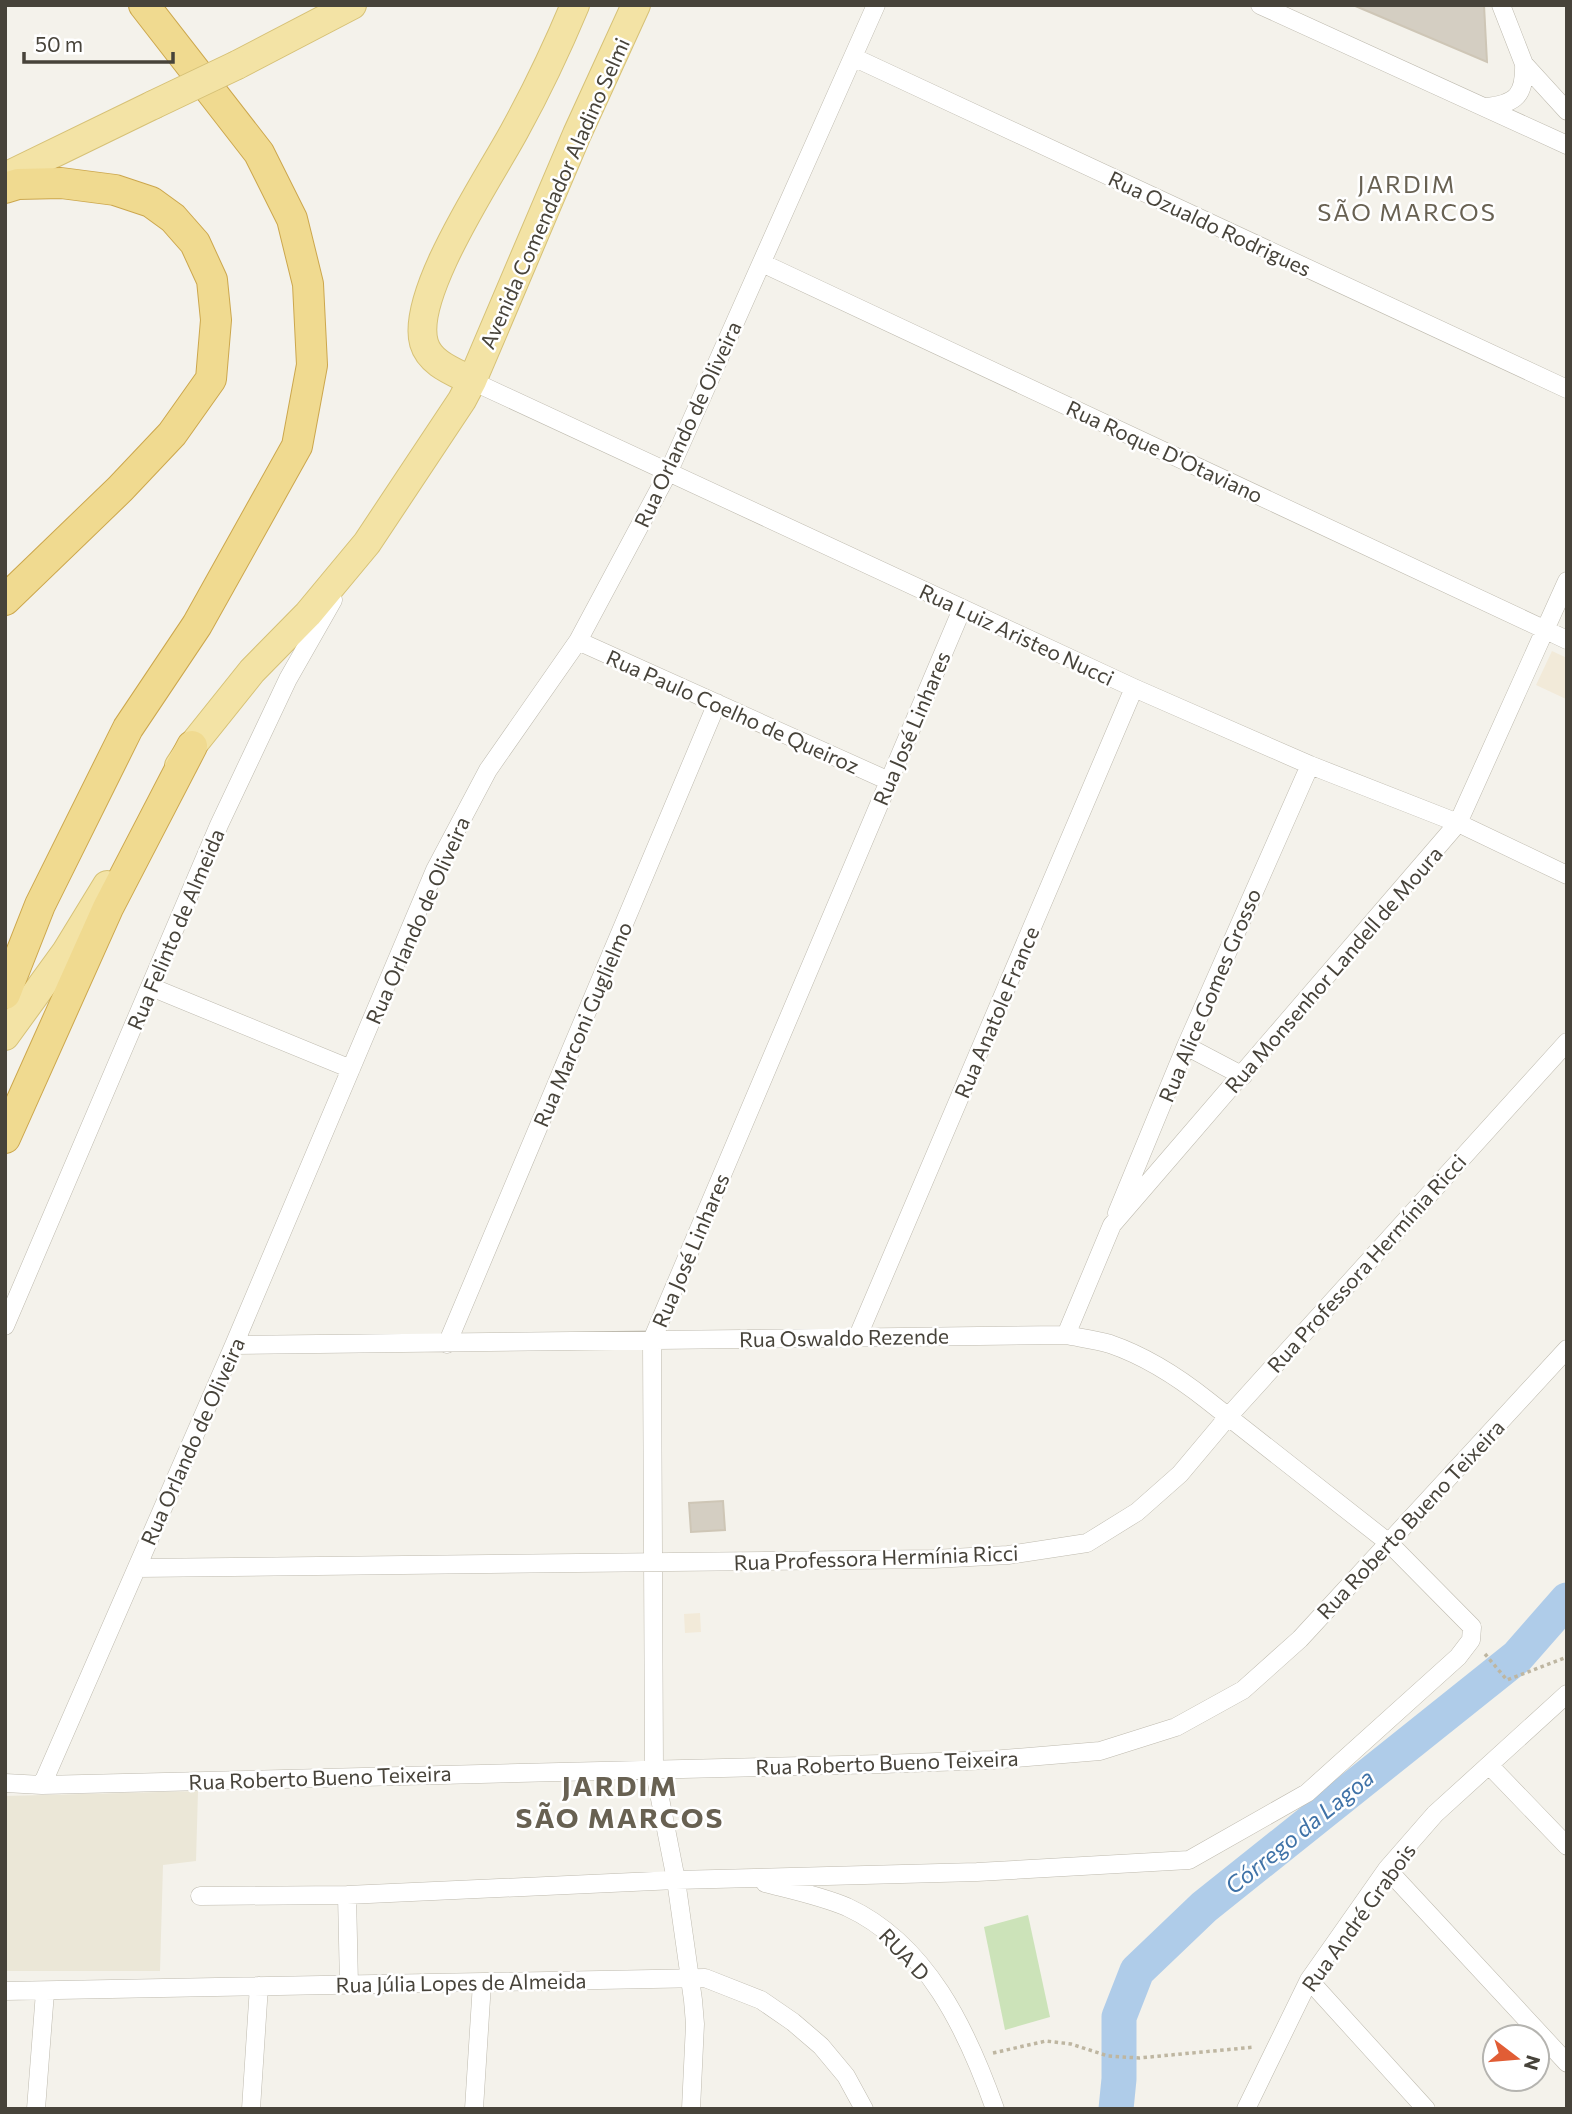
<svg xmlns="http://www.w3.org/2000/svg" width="1572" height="2114" font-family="Commissioner,sans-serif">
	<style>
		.commercial { fill: #f2ead9 }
		.education { fill: #ebe7d7 }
		.green { fill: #cce3b9 }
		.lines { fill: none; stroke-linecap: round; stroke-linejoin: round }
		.river { stroke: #afcce9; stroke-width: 35 }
		.building { fill: #d4cec2; stroke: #cec6b6; stroke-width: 2 }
		.minor-casing { stroke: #bebaae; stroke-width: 19 }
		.primary-casing { stroke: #d6c176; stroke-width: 30 }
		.trunk-casing { stroke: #cca74d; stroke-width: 32 }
		.path { stroke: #beb6a1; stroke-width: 3.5; stroke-dasharray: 3.5 3.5; stroke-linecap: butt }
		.minor { stroke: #fff; stroke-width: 18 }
		.primary { stroke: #f3e3a5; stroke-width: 28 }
		.trunk { stroke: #f0da90; stroke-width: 30 }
		.primary-bridge-casing { stroke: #d6c176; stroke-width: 30; stroke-linecap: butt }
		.primary-bridge { stroke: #f3e3a5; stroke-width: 28 }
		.labels { text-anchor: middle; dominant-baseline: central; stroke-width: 5; stroke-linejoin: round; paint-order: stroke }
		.street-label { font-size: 21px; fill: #47433a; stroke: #fff }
		.water-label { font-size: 23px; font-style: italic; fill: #3f72a7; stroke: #fff }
		.quarter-label { font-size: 24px; letter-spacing: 2px; fill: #686152; stroke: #fff }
		.district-label { font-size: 28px; font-weight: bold; letter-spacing: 2px; fill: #686152; stroke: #fff }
	</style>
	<rect width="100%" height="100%" fill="#f4f2eb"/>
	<path class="commercial" d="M1552,651L1567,658L1566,699L1536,685Z
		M700,1613L701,1632L685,1633L684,1614Z"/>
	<path class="education" d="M198,1791L196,1861L163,1865L160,1971H5V1796Z"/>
	<path class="green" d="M1028,1915L1050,2017L1005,2030L984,1927Z"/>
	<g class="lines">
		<path class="river" d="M1116,2109L1119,2079V2017L1137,1971L1204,1907L1517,1657L1567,1600"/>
	</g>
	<path class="building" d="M1353,5H1484L1487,62Z
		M723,1501L725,1530L691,1532L689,1503Z"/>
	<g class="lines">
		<g class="minor-casing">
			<path id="minor" d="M1260,5L1567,145
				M1501,5L1524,64L1567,111
				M853,57L1567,389
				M1486,107C1516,104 1525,95 1524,64
				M762,263L1567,640
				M472,381L1134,688L1310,765L1458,823L1567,875
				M578,641L889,781
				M151,987L351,1069
				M1186,1046L1243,1076
				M1117,1213L1186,1046L1310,765
				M5,1326L219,825L288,679L333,600
				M1066,1335L1112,1225L1458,823L1567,581
				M858,1336L1134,688
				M447,1344L717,703
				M137,1568L933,1559L1008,1555L1087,1543L1137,1512L1180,1474L1227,1418L1567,1042
				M1489,1765L1567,1846
				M5,1783L42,1785L882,1764L991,1760L1100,1751L1176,1727L1243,1690L1300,1639L1567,1349
				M42,1785L234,1345L435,870L488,770L578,641L669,471L876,5
				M1387,1869L1567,2063
				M765,1883C792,1890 821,1896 847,1907C927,1944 967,2030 995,2109
				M347,1895L349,1985
				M200,1896L347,1895L676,1880L977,1872L1189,1860L1307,1793L1458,1657L1471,1640L1472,1627L1389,1543L1207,1400C1178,1377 1145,1356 1110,1344C1096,1340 1081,1338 1066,1335L234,1345
				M1309,1980L1426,2109
				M5,1991L705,1978L761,2000L793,2022L821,2046L846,2076L864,2109
				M36,2109L45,1992
				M251,2109L259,1986
				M474,2109L482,1983
				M691,2109L695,2024L693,2000L676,1880L654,1768L652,1340L962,609
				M1246,2109L1309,1980L1387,1869L1435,1814L1567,1694"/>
		</g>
		<g class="primary-casing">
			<path id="primary" d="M237,65L352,5
				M5,177L153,105
				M472,381C455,372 430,364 424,343C410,294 491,175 515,130C537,90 557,48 575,5
				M179,766L192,746L252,671L308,614L367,543L462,400L472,381L577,134L636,5
				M5,1036L66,952L107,885"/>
		</g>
		<g class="trunk-casing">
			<path id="trunk" d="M5,188L18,184L61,183L115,190L151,202L173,218L195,243L212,280L216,320L211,379L172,434L120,489L5,600
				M5,994L40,905L128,728L197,625L297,446L312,365L308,284L292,219L259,153L144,5
				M5,1138L108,908L192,746"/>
		</g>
		<path class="path" d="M1485,1654L1507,1680L1567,1657
			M993,2053L1046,2041L1071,2044L1108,2056L1139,2058L1255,2047"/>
		<use href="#minor" class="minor"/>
		<use href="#primary" class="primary"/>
		<use href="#trunk" class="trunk"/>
		<g class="primary-bridge-casing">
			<path id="primary-bridge" d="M153,105L237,65"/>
		</g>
		<use href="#primary-bridge" class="primary-bridge"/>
	</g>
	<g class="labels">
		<g class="street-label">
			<text transform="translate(554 193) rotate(-66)">Avenida Comendador Aladino Selmi</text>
			<text transform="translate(1210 223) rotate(25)">Rua Ozualdo Rodrigues</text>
			<text transform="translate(687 424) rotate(-65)">Rua Orlando de Oliveira</text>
			<text transform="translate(1165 451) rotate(25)">Rua Roque D'Otaviano</text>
			<text transform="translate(1017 634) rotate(25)">Rua Luiz Aristeo Nucci</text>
			<text transform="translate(733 711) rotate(24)">Rua Paulo Coelho de Queiroz</text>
			<text transform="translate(911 728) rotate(-67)">Rua José Linhares</text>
			<text transform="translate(417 920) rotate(-66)">Rua Orlando de Oliveira</text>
			<text transform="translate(175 929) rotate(-67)">Rua Felinto de Almeida</text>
			<text transform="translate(1333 969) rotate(-49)">Rua Monsenhor Landell de Moura</text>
			<text transform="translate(1209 995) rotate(-67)">Rua Alice Gomes Grosso</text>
			<text transform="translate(996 1012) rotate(-67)">Rua Anatole France</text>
			<text transform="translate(582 1024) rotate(-67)">Rua Marconi Guglielmo</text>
			<text transform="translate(690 1250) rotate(-67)">Rua José Linhares</text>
			<text transform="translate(1366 1263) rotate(-48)">Rua Professora Hermínia Ricci</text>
			<text transform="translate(844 1337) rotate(-1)">Rua Oswaldo Rezende</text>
			<text transform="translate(192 1441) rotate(-66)">Rua Orlando de Oliveira</text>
			<text transform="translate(1410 1519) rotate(-47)">Rua Roberto Bueno Teixeira</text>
			<text transform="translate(876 1557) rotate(-2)">Rua Professora Hermínia Ricci</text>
			<text transform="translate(887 1762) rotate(-2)">Rua Roberto Bueno Teixeira</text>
			<text transform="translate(320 1777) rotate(-2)">Rua Roberto Bueno Teixeira</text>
			<text transform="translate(1358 1917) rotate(-54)">Rua André Grabois</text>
			<text transform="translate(905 1954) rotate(47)">RUA D</text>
			<text transform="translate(461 1982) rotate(-1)">Rua Júlia Lopes de Almeida</text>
		</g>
		<g class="water-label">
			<text transform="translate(1299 1831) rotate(-39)">Córrego da Lagoa</text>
		</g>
		<g class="quarter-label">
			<text x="1407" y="183">JARDIM<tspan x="1407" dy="28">SÃO MARCOS</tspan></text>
		</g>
		<g class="district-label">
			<text x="620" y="1785">JARDIM<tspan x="620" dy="32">SÃO MARCOS</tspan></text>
		</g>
	</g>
	<rect width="1572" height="2114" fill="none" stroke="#47433a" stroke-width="14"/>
	<g transform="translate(1516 2058) rotate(106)"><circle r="33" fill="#ffffff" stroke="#b5b4b0" stroke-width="2"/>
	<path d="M0-5L12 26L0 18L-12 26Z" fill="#e15d35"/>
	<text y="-10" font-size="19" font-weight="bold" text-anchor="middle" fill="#47433a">N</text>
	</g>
	<path d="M24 52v10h149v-10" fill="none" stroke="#47433a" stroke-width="3.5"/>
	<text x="35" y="52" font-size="21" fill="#47433a" stroke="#ffffff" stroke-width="5" paint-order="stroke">50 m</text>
</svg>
